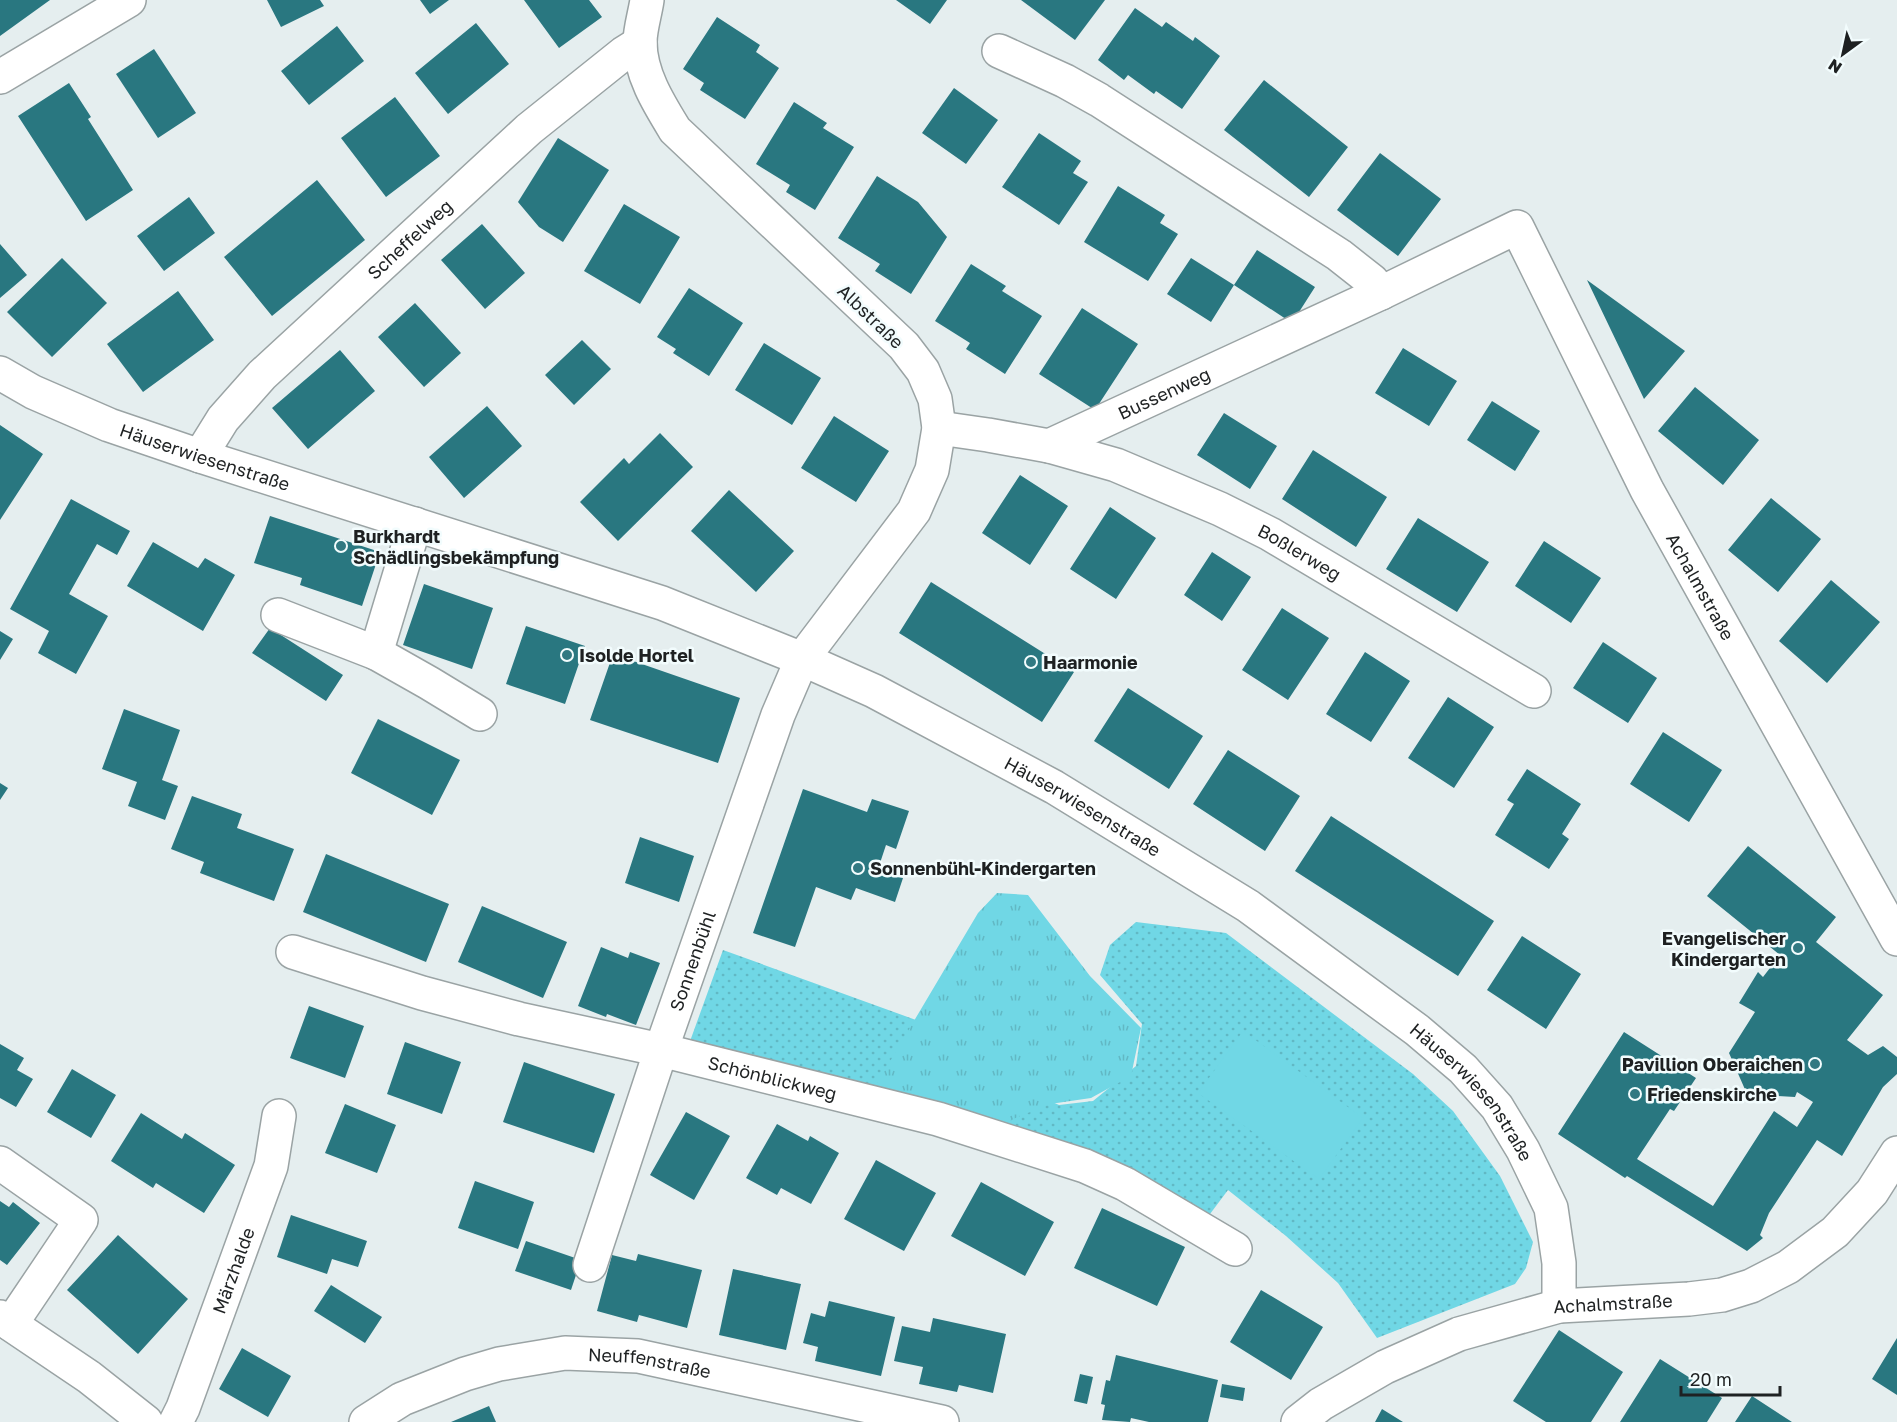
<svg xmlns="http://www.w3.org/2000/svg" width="1897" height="1422" font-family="'Golos Text',sans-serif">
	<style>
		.grass { fill: url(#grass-dots) }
		.park { fill: url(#park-tufts) }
		.pitch { fill: #70d7e5 }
		.building { fill: #297780 }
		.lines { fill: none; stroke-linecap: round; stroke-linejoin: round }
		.minor-casing { stroke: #9aa3a4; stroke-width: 36 }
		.minor { stroke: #fff; stroke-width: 33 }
		.poi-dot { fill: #317982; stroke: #f2fcfd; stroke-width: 2 }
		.labels { text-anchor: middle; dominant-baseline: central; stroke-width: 5; stroke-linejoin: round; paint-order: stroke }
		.street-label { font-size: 18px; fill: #1e2122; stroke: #f2fcfd }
		.poi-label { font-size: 18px; font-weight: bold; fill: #1e2122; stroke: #f2fcfd; text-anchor: start }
	</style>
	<defs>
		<pattern id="grass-dots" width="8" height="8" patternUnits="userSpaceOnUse" patternTransform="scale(1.5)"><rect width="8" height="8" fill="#70d7e5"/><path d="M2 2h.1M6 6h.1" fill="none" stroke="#61b8c4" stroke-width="1.8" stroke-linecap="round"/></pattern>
		<pattern id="park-tufts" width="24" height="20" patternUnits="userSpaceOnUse" patternTransform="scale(1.5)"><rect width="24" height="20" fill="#70d7e5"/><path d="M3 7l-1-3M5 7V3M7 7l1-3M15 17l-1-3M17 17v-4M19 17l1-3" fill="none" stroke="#61b8c4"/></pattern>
	</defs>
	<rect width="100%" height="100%" fill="#e5eeef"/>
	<path class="grass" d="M1136,922L1226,933L1413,1074L1453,1111L1500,1176L1533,1242L1526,1268L1515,1284L1377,1338L1338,1283L1286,1236L1228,1190L1204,1222L950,1114L1041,1097L1059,1105L1093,1101L1136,1066L1142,1024L1100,975L1110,945Z
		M723,950L927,1024L926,1109L689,1044Z"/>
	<path class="park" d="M997,893L1028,895L1090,976L1141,1028L1131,1076L1091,1098L1050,1104L998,1125L873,1090L978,913Z"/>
	<path class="pitch" d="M1243,1031L1363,1118L1319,1179L1198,1093Z"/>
	<path class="building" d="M0,0H50L0,36Z
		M267,0H320L324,6L281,27Z
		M420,0H449L430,14Z
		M524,0H589L602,17L559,48Z
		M896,0H947L930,24Z
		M1021,0H1105L1075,40Z
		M1135,8L1162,27L1166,22L1193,41L1195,37L1220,56L1182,109L1156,91L1154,94L1128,75L1124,80L1098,60Z
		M717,17L760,45L756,52L779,68L745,119L700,90L704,83L683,69Z
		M476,23L509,64L448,114L415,73Z
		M337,26L364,61L309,105L281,71Z
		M154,49L196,113L158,138L116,74Z
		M1264,80L1348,147L1309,197L1224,130Z
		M69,83L91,117L88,119L133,190L86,221L18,116Z
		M954,88L998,120L966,164L922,133Z
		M395,97L440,156L386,197L341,138Z
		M794,102L827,123L823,128L854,147L815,210L786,192L790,185L756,164Z
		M1039,133L1081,161L1073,173L1088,182L1059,225L1002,187Z
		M558,138L609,170L563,242L539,227L518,202Z
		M1380,153L1441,199L1398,256L1337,210Z
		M877,176L918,202L947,237L911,294L875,271L880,264L838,238Z
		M317,180L365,240L272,316L224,257Z
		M1118,186L1165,215L1160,223L1178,234L1148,281L1084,242Z
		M189,197L215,233L164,271L137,236Z
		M624,204L680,237L640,304L584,271Z
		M482,224L525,273L485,309L441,260Z
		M0,244L27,275L0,298Z
		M1257,250L1315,287L1292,323L1234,285Z
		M62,258L107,303L52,357L7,312Z
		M1191,258L1234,285L1211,322L1167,294Z
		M971,264L1006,286L1002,291L1042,316L1005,374L966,349L970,343L935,321Z
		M1587,280L1685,351L1644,399Z
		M689,288L743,323L709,376L673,353L676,349L657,337Z
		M178,291L214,340L143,392L107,344Z
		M415,303L461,353L424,387L378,337Z
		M1082,308L1138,344L1095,410L1039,374Z
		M582,340L611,369L574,405L545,375Z
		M764,343L821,378L792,425L735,390Z
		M1403,348L1457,381L1429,426L1375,393Z
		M340,350L375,391L308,449L272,408Z
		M1695,387L1759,440L1723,485L1658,431Z
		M1492,401L1540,431L1515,471L1467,440Z
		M487,406L522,446L464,498L429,457Z
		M1224,413L1277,446L1250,489L1197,455Z
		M834,416L889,451L856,502L801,468Z
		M0,425L43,454L0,520Z
		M660,433L693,467L618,541L580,502L624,458L629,464Z
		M1313,450L1387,497L1356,547L1282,499Z
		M1020,475L1068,506L1030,565L982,533Z
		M729,490L794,551L756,592L691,531Z
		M1771,498L1821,539L1778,592L1728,550Z
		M71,499L130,531L117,555L97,544L69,594L108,616L76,674L38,653L49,631L10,609Z
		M1110,507L1156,538L1116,599L1070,569Z
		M270,516L380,552L362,606L300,585L302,578L254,563Z
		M1418,518L1489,562L1457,612L1386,569Z
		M1544,541L1601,578L1571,623L1515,586Z
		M153,542L198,568L205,558L235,575L203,631L127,586Z
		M1212,552L1251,577L1222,621L1184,595Z
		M1831,580L1880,622L1827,683L1779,641Z
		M931,582L1074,672L1042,722L899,633Z
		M424,584L493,608L472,669L403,645Z
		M1282,608L1329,638L1288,700L1242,670Z
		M526,626L585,646L565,704L506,684Z
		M270,628L343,675L326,701L252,653Z
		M0,631L13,639L0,660Z
		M1603,642L1657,678L1628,723L1573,688Z
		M1365,652L1410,681L1371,742L1326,714Z
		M613,654L740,698L718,763L590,720Z
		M1128,688L1203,736L1169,789L1094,741Z
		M1448,697L1494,727L1454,788L1408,758Z
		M124,709L180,730L162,780L178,786L165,820L128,806L137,782L102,769Z
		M378,719L460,760L432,815L351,773Z
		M1663,732L1722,770L1689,822L1630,784Z
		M1228,750L1300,796L1265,851L1193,804Z
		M1527,769L1581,804L1562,834L1569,839L1549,869L1495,835L1514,804L1507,800Z
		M0,783L8,788L0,800Z
		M803,789L867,812L872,799L909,811L896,849L886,845L878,869L903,878L895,902L856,888L851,900L816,887L795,947L753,933Z
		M192,796L242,814L237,828L294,849L274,901L200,873L204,862L171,849Z
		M1331,816L1494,921L1458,976L1295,871Z
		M640,837L694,856L679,902L625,883Z
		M1748,846L1836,917L1816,942L1883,995L1847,1040L1868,1055L1883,1046L1897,1057V1074L1883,1087L1842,1156L1817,1140L1769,1213L1760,1235L1763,1238L1747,1251L1627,1176L1625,1178L1558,1134L1624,1032L1696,1078L1674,1111L1670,1109L1637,1159L1713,1206L1774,1111L1797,1127L1813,1102L1797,1092L1795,1097L1747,1094L1729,1053L1755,1012L1739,1003L1758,972L1763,977L1780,955L1707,896Z
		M326,854L449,904L426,962L303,912Z
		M482,906L567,942L543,998L458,962Z
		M1522,936L1581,974L1546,1029L1487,990Z
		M601,947L628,958L630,952L660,963L636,1025L607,1014L606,1017L578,1006Z
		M309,1006L364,1026L345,1078L290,1058Z
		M405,1042L461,1062L442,1114L387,1094Z
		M0,1044L24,1058L17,1070L33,1079L16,1107L0,1098Z
		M524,1062L615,1094L594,1153L503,1122Z
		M72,1069L116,1095L91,1138L47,1112Z
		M345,1104L396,1125L377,1173L325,1153Z
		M686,1112L730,1136L694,1200L650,1175Z
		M141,1113L182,1139L185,1133L235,1165L204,1213L156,1183L153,1188L111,1161Z
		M777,1124L808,1141L810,1136L839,1153L811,1204L781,1188L777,1195L746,1178Z
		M876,1160L936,1193L904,1251L844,1219Z
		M475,1181L534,1202L518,1249L458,1228Z
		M981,1182L1054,1222L1025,1276L951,1236Z
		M0,1201L9,1207L13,1202L40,1223L7,1265L0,1260Z
		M1102,1208L1185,1247L1157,1306L1074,1268Z
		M291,1215L367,1241L358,1267L332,1259L327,1274L277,1257Z
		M118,1235L188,1299L138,1354L67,1290Z
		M526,1241L581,1260L571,1290L515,1271Z
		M638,1254L702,1270L687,1328L639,1315L637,1322L597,1311L612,1255L636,1261Z
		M733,1269L801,1284L786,1350L719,1335Z
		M331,1285L382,1317L365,1343L314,1311Z
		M1261,1290L1323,1327L1291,1380L1230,1342Z
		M829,1301L895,1317L881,1376L815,1361L818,1347L803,1343L811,1313L825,1317Z
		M933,1318L1006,1334L993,1393L959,1385L957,1392L919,1384L923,1367L894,1361L902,1326L930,1332Z
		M1559,1330L1623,1372L1591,1422H1546L1513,1401Z
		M1897,1338V1395L1872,1379Z
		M242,1348L291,1376L268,1417L219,1389Z
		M1116,1355L1218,1380L1208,1422H1149L1131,1418L1130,1422L1102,1420L1105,1405L1101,1404L1106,1380L1110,1381Z
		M1660,1359L1722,1398L1707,1422H1620Z
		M1080,1374L1093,1377L1087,1404L1074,1401Z
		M1222,1384L1245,1388L1243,1401L1220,1397Z
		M1752,1396L1792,1422H1735Z
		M489,1406L496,1422H451Z
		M1382,1409L1403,1422H1375Z"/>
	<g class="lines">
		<g class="minor-casing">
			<g id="minor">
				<path d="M999,51L1065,81L1099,100L1339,255L1372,281L1381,293"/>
				<path d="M0,77L129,0"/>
				<path id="s1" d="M0,373L33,392L109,425L200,456L662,603L802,659L874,691L1054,787L1248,906L1417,1030L1463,1069L1497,1107L1523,1150L1551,1208L1559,1263V1306"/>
				<path id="s2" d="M939,428L988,435L1049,446L1381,293L1517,227L1647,490L1897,939"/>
				<path id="s3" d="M1049,446L1116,465L1220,509L1270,534L1534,691"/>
				<path id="s4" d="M200,456L223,419L262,375L529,129L624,53L640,43"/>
				<path d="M415,524L376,653L429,683L480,714"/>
				<path d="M278,615L376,653"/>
				<path id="s5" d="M293,952L422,993L519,1019L661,1050L938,1119L1085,1166L1125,1184L1235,1249"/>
				<path d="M0,1163L81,1220L11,1324"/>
				<path id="s6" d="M590,1265L661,1050L778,715L802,659L914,511L932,470L939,428L935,399L923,371L904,346L675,130C659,104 640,74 640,42C640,29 645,14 647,0"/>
				<path d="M0,1317L89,1377L146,1422"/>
				<path id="s7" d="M176,1422L183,1408L271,1166L279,1116"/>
				<path id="s8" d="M366,1422L402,1399L465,1374L499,1364L565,1353L638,1356L942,1422"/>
				<path id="s9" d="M1298,1422L1321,1404L1385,1367L1459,1334L1559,1306L1689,1299L1722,1295L1751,1286L1788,1267L1835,1232L1872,1192L1897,1153"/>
			</g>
		</g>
		<use href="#minor" class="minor"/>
	</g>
	<g class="poi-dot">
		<circle cx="341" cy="546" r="6"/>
		<circle cx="567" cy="655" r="6"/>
		<circle cx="1031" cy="662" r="6"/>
		<circle cx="858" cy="868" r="6"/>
		<circle cx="1798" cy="948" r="6"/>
		<circle cx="1815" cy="1064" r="6"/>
		<circle cx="1635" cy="1094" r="6"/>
	</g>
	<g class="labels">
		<g class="street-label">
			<text stroke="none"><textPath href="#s4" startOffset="303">Scheffelweg</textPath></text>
			<text transform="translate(871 316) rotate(44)">Albstraße</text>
			<text stroke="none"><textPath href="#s2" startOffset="238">Bussenweg</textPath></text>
			<text stroke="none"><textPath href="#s1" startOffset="222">Häuserwiesenstraße</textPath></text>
			<text stroke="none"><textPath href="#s3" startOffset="273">Boßlerweg</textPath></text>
			<text stroke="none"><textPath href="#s2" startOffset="1032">Achalmstraße</textPath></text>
			<text stroke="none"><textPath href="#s1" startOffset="1170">Häuserwiesenstraße</textPath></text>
			<text stroke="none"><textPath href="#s6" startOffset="321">Sonnenbühl</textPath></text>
			<text stroke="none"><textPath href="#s5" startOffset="496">Schönblickweg</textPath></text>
			<text stroke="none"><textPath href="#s1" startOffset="1656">Häuserwiesenstraße</textPath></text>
			<text stroke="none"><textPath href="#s7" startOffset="162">Märzhalde</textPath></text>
			<text stroke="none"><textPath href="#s9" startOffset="342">Achalmstraße</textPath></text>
			<text stroke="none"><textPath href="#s8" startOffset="298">Neuffenstraße</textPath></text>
		</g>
		<g class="poi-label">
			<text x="353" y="536">Burkhardt<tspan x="353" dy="21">Schädlingsbekämpfung</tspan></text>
			<text x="579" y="655">Isolde Hortel</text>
			<text x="1043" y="662">Haarmonie</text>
			<text x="870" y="868">Sonnenbühl-Kindergarten</text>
			<text x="1786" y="938" text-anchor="end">Evangelischer<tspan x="1786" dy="21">Kindergarten</tspan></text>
			<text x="1803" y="1064" text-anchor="end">Pavillion Oberaichen</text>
			<text x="1647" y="1094">Friedenskirche</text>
		</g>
	</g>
	<g transform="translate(1843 54) rotate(213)" stroke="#f2fcfd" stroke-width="4.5" paint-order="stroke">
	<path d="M0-4.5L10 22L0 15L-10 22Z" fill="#1e2122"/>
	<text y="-9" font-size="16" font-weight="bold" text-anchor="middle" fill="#1e2122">N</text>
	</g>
	<path d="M1681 1386v9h99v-9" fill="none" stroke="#1e2122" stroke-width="3"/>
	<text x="1690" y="1386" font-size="18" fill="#1e2122" stroke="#f2fcfd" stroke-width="4.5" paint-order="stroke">20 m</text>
</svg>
